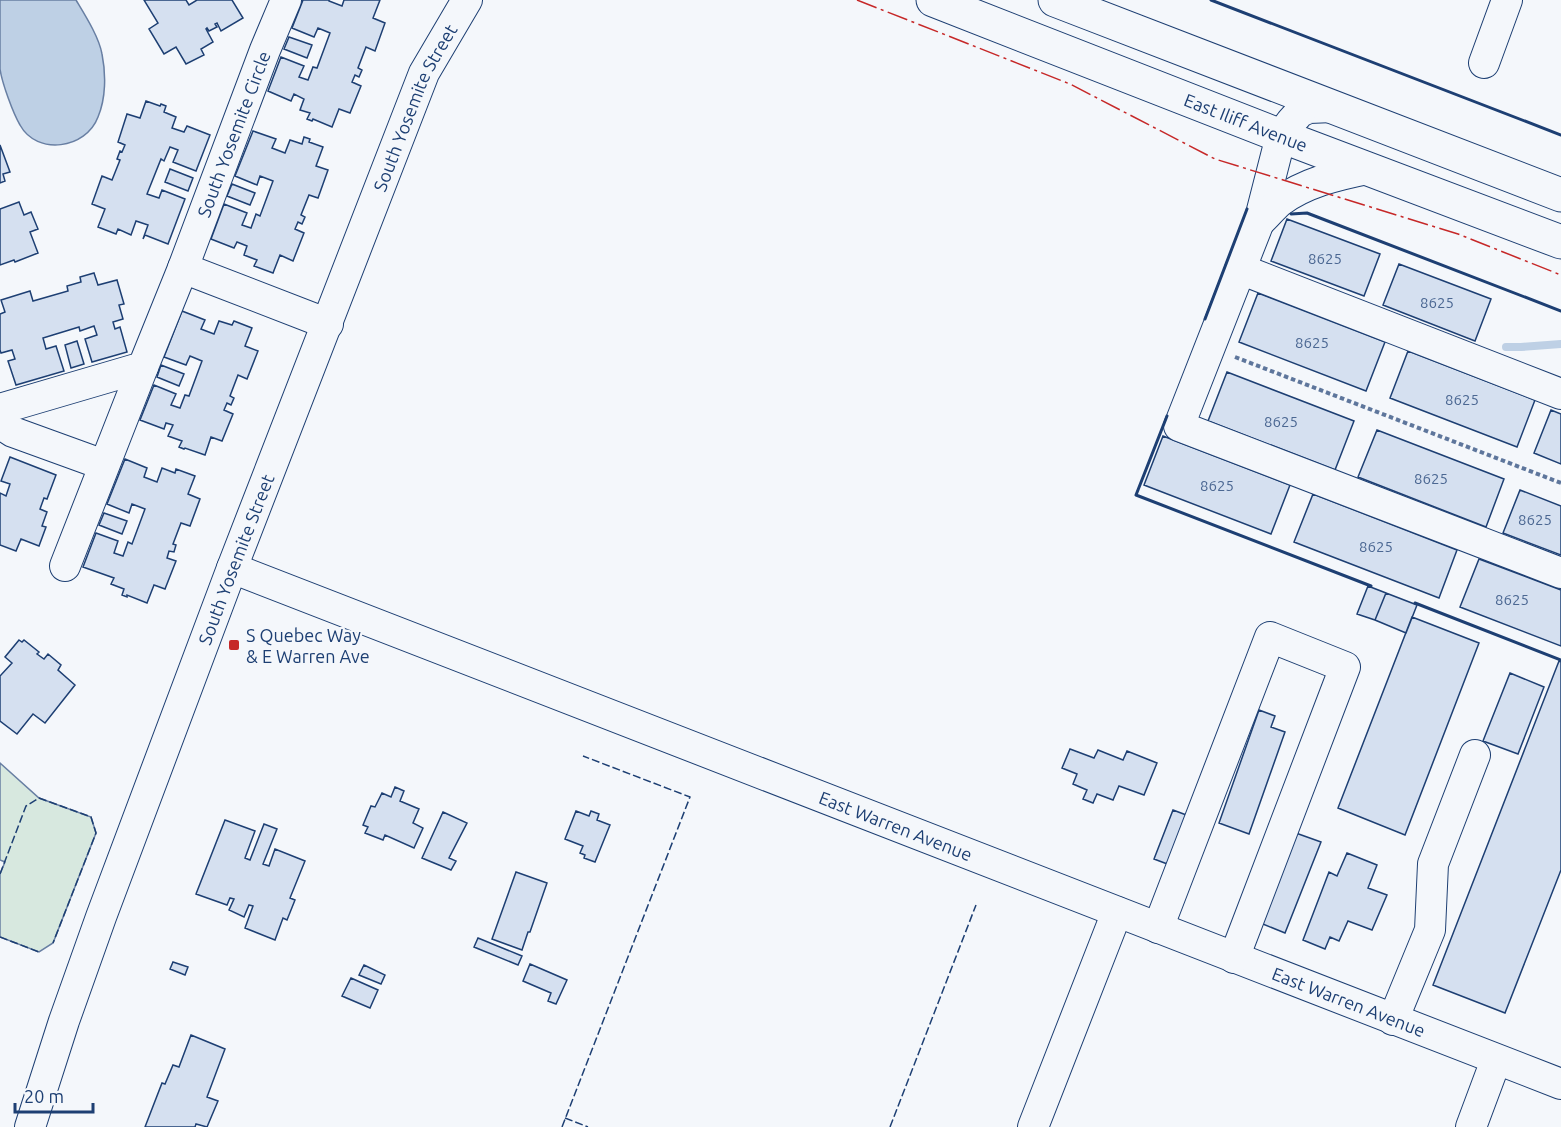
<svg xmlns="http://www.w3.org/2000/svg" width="1561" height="1127" font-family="Ubuntu,sans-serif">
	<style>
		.green { fill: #d7e8df; stroke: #687fa3; stroke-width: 1.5 }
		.water { fill: #bed0e5; stroke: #687fa3; stroke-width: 1.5 }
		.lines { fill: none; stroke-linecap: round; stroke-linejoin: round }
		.stream { stroke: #bed0e5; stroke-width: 8 }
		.building { fill: #d5e0f0; stroke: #1d3f73; stroke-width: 1.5 }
		.minor-casing { stroke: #1d3f73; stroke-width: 32 }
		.major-casing { stroke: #1d3f73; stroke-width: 35 }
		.path { stroke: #5e769c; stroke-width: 4; stroke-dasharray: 4.5 3; stroke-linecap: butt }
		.minor { stroke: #f4f7fb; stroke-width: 30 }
		.major { stroke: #f4f7fb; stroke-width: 33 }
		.fence { stroke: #1d3f73; stroke-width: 1.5; stroke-dasharray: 8 3; stroke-linecap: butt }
		.wall { stroke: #1d3f73; stroke-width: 3 }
		.power { stroke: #c62828; stroke-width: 1.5; stroke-dasharray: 21 4.5 3 4.5; stroke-linecap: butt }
		.poi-dot { fill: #c62828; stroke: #f4f7fb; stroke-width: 2 }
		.labels { text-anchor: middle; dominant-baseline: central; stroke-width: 4.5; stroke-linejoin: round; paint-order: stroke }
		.number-label { font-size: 15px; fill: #4b6792 }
		.street-label { font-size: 18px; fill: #1d3f73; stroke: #f4f7fb }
		.poi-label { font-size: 18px; fill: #1d3f73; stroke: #f4f7fb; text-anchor: start }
	</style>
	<rect width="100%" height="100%" fill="#f4f7fb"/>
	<path class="green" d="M0,763L39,798L91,817L96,833L53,943L39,952L0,937V874L5,862L0,860Z"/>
	<path class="water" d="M0,0H76C85,15 99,37 102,54C106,74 106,98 98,117C86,149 37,156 20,125C13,113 2,83 0,69C0,49 0,21 0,0Z"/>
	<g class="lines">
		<path class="stream" d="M1506,347H1521L1561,344"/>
	</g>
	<path class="building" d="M144,0H186L189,5L197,0H232L243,18L221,31L217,23L215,24L217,27L209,31L207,28L206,29L213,42L201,49L204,55L186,64L176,47L164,54L149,29L158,23Z
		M303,0H329V1L342,6L344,0H380L373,18L385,23L375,51L366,47L358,68L362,70L359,77L355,75L352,82L361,86L350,113L339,109L332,127L313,119L312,121L307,119L310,113L300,110L304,99L294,94L291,101L268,91L281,57L304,66L299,77L308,80L313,67L317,68L330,33L318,28L314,37L292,28Z
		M289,37L312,45L307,58L284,49Z
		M146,101L160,106L161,104L166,106L164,112L176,117L172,128L184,132L187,126L210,135L196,171L173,162L178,150L170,147L164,161L161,159L147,194L159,198L162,190L185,199L168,244L145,235L143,239L148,225L136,221L131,235L118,229L116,234L98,227L105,209L92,204L102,176L112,180L120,160L117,159L120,151L122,152L125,145L118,142L127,114L140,118Z
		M253,131L276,139L272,148L285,153L290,140L302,144L304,137L310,139L309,142L323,147L316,166L328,170L318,198L309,195L301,215L305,217L302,224L298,222L295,229L304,233L293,261L280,255L273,273L254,266L257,260L244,255L247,246L237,242L234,248L211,239L224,204L247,213L242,225L251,228L256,214L260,216L273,181L260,176L257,185L235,176Z
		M0,145L10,172L3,174L5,181L0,183Z
		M170,169L193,178L188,191L165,182Z
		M232,184L255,193L250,205L227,196Z
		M19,202L24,215L31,212L38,229L30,232L38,253L15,262L14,260L0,265V209Z
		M1287,219L1380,254L1364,296L1271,261Z
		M1399,264L1491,299L1475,341L1383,305Z
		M94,273L98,285L117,280L124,304L119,305L123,319L113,322L115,329L120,327L127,352L92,362L85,339L97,335L94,326L80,331L79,327L43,338L46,349L56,346L64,371L16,385L8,361L15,359L12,350L1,353L0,350V314L5,312L1,300L30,291L33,301L68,291L67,286L81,282L80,277Z
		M1258,293L1385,342L1366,391L1239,342Z
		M182,311L205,320L201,329L214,334L219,321L232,325L234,321L252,328L245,346L258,351L247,379L238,375L230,396L234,398L231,405L227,403L224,410L233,414L222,441L211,437L205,455L185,448L184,449L179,447L182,441L168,436L173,425L166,423L164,429L140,420L154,385L176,394L171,405L180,408L185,395L189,396L202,361L190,356L186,365L164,357Z
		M77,341L84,364L71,368L65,345Z
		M1408,351L1535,400L1517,447L1390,398Z
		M161,365L184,374L179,386L157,377Z
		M1227,372L1354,421L1335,470L1208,421Z
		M1551,410L1561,414V464L1534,453Z
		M1377,430L1504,479L1486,527L1358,477Z
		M1163,436L1290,485L1271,534L1144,485Z
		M10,457L56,475L47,499L44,498L40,509L47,512L42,526L46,527L39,546L21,539L16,551L0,545V493L6,496L10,484L1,481Z
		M125,459L147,468L144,477L157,482L162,468L175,473L176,469L195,476L188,494L200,499L190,526L181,523L173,544L176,545L174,552L169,551L167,558L176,561L165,589L154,585L147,603L127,595V597L122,595L124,589L111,584L114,578L83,567L96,533L118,541L114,553L123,556L128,542L132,544L145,509L132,504L129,513L107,504Z
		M1520,490L1561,506V555L1503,533Z
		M1313,494L1457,550L1439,598L1294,542Z
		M104,513L127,521L122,534L99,525Z
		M1479,559L1561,590V646L1460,607Z
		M1368,586L1386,593L1375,620L1357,614Z
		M1386,593L1417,605L1406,633L1375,620Z
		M1412,617L1479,643L1405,835L1338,808Z
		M19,640L22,642L24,640L39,652L37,654L44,659L48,654L61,665L58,670L75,685L45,723L33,714L17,734L0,721V676L12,663L5,657Z
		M1559,661L1561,662V870L1505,1013L1433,985Z
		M1510,673L1544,687L1518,754L1483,741Z
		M1259,710L1275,716L1271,727L1285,732L1249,834L1219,823Z
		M1070,749L1094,758L1098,750L1123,760L1127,751L1157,763L1144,795L1119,786L1113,800L1097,794L1093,803L1083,799L1087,790L1073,784L1077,774L1062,768Z
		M395,787L404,791L400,801L419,809L413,823L423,828L414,848L385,835L383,840L365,833L368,827L363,825L371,806L375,807L382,793L391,797Z
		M1173,810L1189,816L1170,865L1154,859Z
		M576,811L589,816L591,811L599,814L597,820L610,825L595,862L584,858L585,855L580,853L583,846L565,839Z
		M443,812L467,823L449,858L456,861L451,870L422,858Z
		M225,820L255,831L245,858L250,860L264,824L277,829L263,864L269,866L275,849L305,861L290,898L295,900L287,920L283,918L275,940L245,928L253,906L249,905L244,917L229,910L234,899L230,898L227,905L196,894Z
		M1293,832L1321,842L1285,933L1258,922Z
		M1347,853L1377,865L1368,888L1387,895L1372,930L1348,921L1339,941L1330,937L1325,949L1303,940L1329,872L1337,876Z
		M516,872L547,883L530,932H528L522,950L492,939Z
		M478,938L522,956L518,965L474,947Z
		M173,962L188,967L185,975L170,969Z
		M530,964L567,980L556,1004L548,1001L551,993L523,981Z
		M364,965L385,975L381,984L359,975Z
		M351,978L378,990L370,1008L342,996Z
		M191,1035L225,1049L207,1097L218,1101L207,1127L196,1124L195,1127H145L162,1083L165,1084L173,1065L179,1067Z"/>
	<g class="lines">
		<g class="minor-casing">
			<g id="minor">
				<path d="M1484,63L1507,0"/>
				<path d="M1333,107L1309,108L1300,112L1291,122L1281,136L1259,222L1179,426L1561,573"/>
				<path d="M1259,222C1266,216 1272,208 1279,202C1304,183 1337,175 1367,169"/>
				<path d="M183,268L328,324"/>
				<path d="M1240,269L1561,394"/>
				<path id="s1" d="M0,409L143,367L183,268L265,50L286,0"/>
				<path d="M0,424L13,432L104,465"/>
				<path d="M65,566L143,367"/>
				<path id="s2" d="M232,568L1561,1084"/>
				<path d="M1158,928L1270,637L1345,667L1234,958"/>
				<path d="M1393,1020L1430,930L1433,864L1475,755"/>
				<path id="s3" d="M30,1127L64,1021L101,917L232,568L424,73L467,0"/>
				<path d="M1033,1127L1117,912"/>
				<path d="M1471,1127L1496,1060"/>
			</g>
		</g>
		<g class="major-casing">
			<g id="major">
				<path id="s4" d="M933,0L1281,136L1561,242"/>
				<path d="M1055,0L1561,195"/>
			</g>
		</g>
		<path class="path" d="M1235,357L1561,483"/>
		<use href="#minor" class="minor"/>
		<use href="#major" class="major"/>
		<path class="fence" d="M0,874L26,806L39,798L91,817L96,833L53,943
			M0,937L39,952
			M565,1118L588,1127
			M562,1127L690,797L583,756
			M890,1127L976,905"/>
		<path class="wall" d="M1211,0L1561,135
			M1291,214L1307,213L1561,311
			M1205,319L1247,209
			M1167,416L1136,495L1371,586
			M1415,603L1561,660"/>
		<path class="power" d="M857,0L1070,84L1215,159L1458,234L1561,275"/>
	</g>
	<rect class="poi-dot" x="228" y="639" width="12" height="12" rx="3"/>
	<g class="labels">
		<g class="number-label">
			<text x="1325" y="258">8625</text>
			<text x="1437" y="302">8625</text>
			<text x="1312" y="342">8625</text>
			<text x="1462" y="399">8625</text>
			<text x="1281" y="421">8625</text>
			<text x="1431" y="478">8625</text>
			<text x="1217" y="485">8625</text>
			<text x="1535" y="519">8625</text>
			<text x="1376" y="546">8625</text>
			<text x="1512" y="599">8625</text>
		</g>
		<g class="street-label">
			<text stroke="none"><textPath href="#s3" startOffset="1090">South Yosemite Street</textPath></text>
			<text stroke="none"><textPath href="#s4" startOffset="336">East Iliff Avenue</textPath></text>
			<text stroke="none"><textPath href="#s1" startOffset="399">South Yosemite Circle</textPath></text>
			<text stroke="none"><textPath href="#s3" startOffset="604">South Yosemite Street</textPath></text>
			<text stroke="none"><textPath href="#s2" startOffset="712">East Warren Avenue</textPath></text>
			<text stroke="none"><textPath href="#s2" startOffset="1198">East Warren Avenue</textPath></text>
		</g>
		<g class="poi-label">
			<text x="246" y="635">S Quebec Way<tspan x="246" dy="21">&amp; E Warren Ave</tspan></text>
		</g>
	</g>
	<path d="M15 1103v9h78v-9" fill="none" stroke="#1d3f73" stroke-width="3"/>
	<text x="24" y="1103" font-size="18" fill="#1d3f73" stroke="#f4f7fb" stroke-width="4.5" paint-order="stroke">20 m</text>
</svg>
